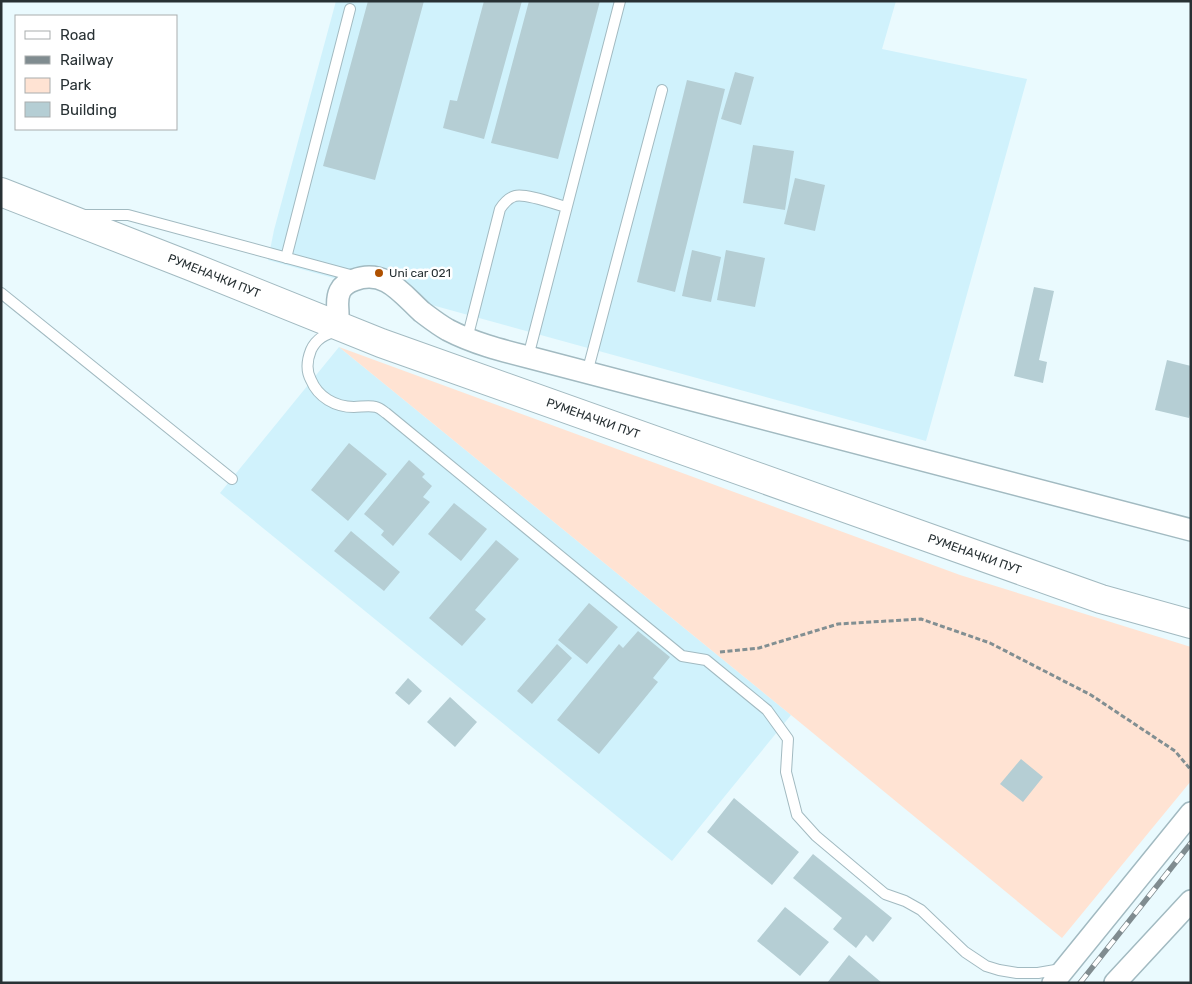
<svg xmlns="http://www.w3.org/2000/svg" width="1192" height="984" font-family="Rubik,sans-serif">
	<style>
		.built { fill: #d0f2fc }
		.green { fill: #ffe3d3 }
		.building { fill: #b5ced4 }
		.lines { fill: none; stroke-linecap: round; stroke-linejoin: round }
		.service-casing { stroke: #a2bac1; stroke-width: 12 }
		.minor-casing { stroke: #a2bac1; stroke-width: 24 }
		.secondary-casing { stroke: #a2bac1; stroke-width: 30 }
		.path { stroke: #828f92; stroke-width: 3; stroke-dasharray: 5 2.5; stroke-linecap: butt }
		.service { stroke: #fff; stroke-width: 10 }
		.minor { stroke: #fff; stroke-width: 21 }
		.secondary { stroke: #fff; stroke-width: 28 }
		.rail-casing { stroke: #808c90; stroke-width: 5.5 }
		.rail { stroke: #fff; stroke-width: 4; stroke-dasharray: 11; stroke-linecap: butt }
		.poi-dot { fill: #af5100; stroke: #fff; stroke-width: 2 }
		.labels { text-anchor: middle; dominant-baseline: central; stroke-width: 5; stroke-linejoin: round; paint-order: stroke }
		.poi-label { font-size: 12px; fill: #283134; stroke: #fff; text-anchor: start }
		.street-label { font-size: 12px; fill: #283134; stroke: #fff }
	</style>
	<rect width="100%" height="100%" fill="#eafafe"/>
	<path class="built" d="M336,1H896L882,49L1027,79L926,441L268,260L274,230Z
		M339,347L791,715L672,861L220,493Z"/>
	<path class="green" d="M339,347L960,575L1191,647V781L1062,938L791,715Z"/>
	<path class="building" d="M368,1H424L375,180L323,166Z
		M484,1H522L484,139L443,128L450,100L457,101Z
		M529,1H600L558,159L491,143Z
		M735,72L754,77L741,125L721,119Z
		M687,80L725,89L675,292L637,282Z
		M753,145L794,151L785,210L743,203Z
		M795,178L825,185L815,231L784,224Z
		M692,250L721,257L711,302L682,296Z
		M726,250L765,258L755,307L717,300Z
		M1034,287L1054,291L1039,360L1047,362L1043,383L1014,376Z
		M1167,360L1191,366V411L1189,418L1155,410Z
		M349,443L387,474L348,521L311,490Z
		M409,460L425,474L422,477L432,486L423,497L430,502L393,546L381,535L384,531L364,514Z
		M454,503L487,529L461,561L428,534Z
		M351,531L400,572L384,591L334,551Z
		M496,540L519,559L475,610L486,619L462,646L429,618Z
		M589,603L618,627L587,664L558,640Z
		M638,631L670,657L653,678L658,682L599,754L557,720L619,644L623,648Z
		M557,644L572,658L532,704L517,691Z
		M408,678L422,691L409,705L395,693Z
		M450,697L477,722L455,747L427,722Z
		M1021,759L1043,777L1023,802L1000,784Z
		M734,798L799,852L772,885L707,832Z
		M813,854L892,918L873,942L866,935L856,948L833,929L842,918L793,878Z
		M785,907L829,942L800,976L757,941Z
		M849,955L882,983H827Z"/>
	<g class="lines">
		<g class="service-casing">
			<path id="service" d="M82,215H128L354,276
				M286,258L350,9
				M1,293L232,479
				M338,331C327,333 316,339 311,350C307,360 306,371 311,380C318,397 335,407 354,407C361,407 369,405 376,407C380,408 383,411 386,413L682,656L706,660L767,710L788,739L786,772L797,815L816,836L885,894L905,901L921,910L965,952L986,966L999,970L1017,973H1038L1061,969
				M467,339L500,209C504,203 508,198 515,196C525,193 555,204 566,207
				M528,357L620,1
				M587,373L662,90"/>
		</g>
		<g class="minor-casing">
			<path id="minor" d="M335,325C336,322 337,318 338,314C338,306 336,299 340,291C343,285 348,282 354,280C385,268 402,294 422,312C430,318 439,325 448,330C473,343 500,350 528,357L1191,530
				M1053,983L1191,813
				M1115,983L1191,901"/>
		</g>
		<g class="secondary-casing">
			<g id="secondary">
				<path id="s1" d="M1,192L190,266L381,343L1101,599L1191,624"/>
			</g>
		</g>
		<path class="path" d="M720,652L759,648L838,624L921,619L990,643L1091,695L1175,751L1191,770"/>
		<use href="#service" class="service"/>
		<use href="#minor" class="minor"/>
		<use href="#secondary" class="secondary"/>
		<g class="rail-casing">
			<path id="rail" d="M1080,983L1191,843"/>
		</g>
		<use href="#rail" class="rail"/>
	</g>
	<circle class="poi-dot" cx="379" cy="273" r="5"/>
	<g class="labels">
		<g class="poi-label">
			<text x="389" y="273">Uni car 021</text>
		</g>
		<g class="street-label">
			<text stroke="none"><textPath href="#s1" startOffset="229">РУМЕНАЧКИ ПУТ</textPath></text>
			<text stroke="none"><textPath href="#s1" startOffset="634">РУМЕНАЧКИ ПУТ</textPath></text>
			<text stroke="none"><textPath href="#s1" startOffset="1039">РУМЕНАЧКИ ПУТ</textPath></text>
		</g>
	</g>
	<rect width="1192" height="984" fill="none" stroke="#283134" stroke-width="5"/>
	<rect x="15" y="15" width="162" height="115" fill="#ffffff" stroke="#a9adae"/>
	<rect x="25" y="31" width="25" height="8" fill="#ffffff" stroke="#a9adae"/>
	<text x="60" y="40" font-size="15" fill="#283134">Road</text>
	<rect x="25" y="56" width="25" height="8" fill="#808c90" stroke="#a9adae"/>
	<text x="60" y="65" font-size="15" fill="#283134">Railway</text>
	<rect x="25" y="78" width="25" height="15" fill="#ffe3d3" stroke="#a9adae"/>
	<text x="60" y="90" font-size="15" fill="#283134">Park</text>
	<rect x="25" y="102" width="25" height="15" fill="#b5ced4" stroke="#a9adae"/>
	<text x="60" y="115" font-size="15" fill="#283134">Building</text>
</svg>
